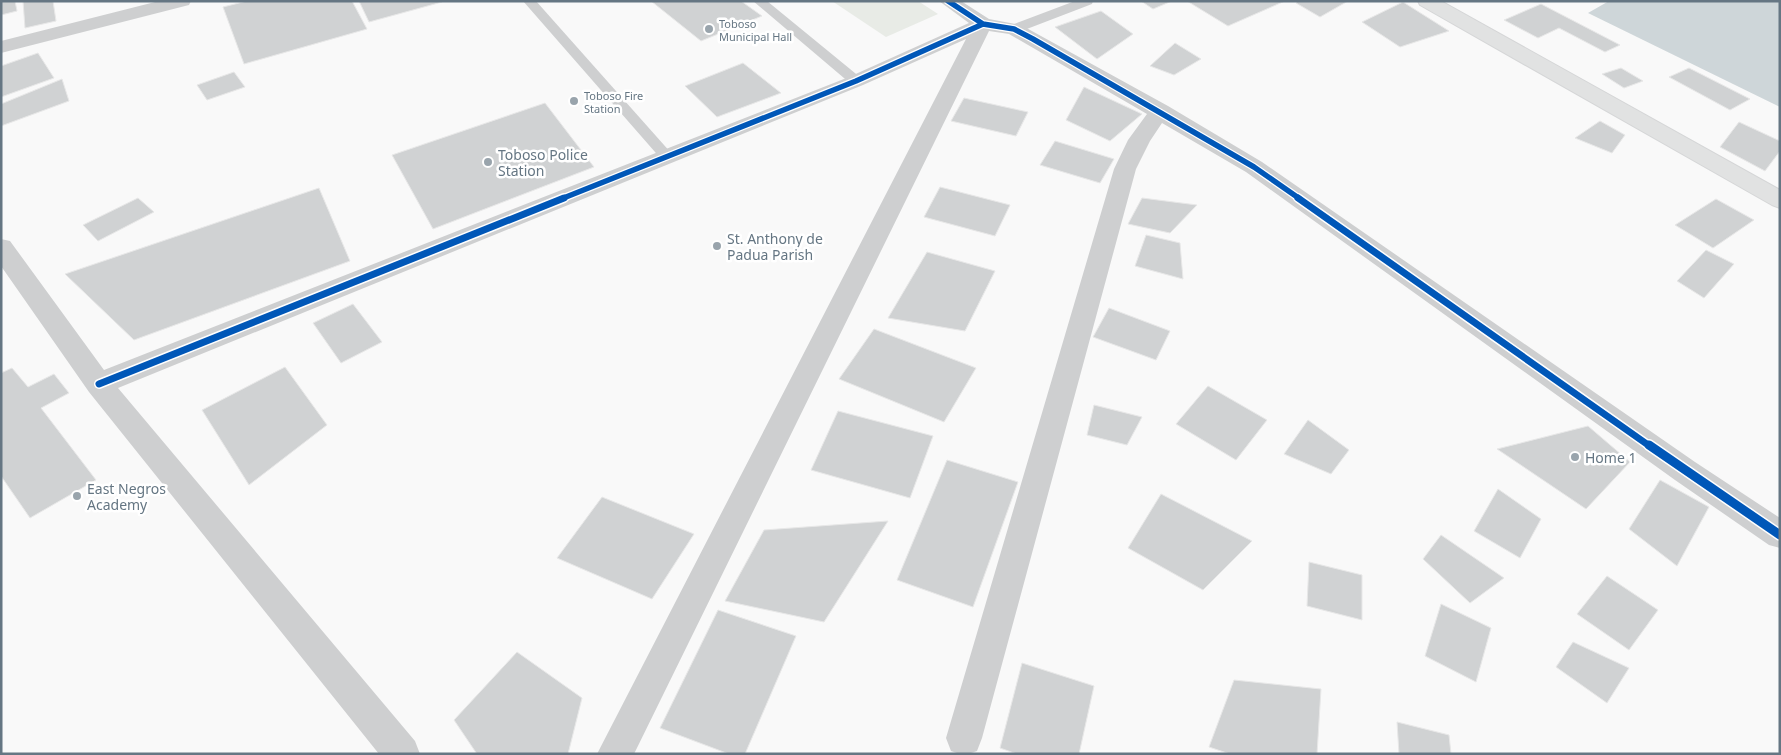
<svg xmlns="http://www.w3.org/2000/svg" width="1781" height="755" font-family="'Noto Sans',sans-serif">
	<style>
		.green { fill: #e8ebe6 }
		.water { fill: #ced6d9 }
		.building { fill: #d0d2d3; stroke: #e8e8e8 }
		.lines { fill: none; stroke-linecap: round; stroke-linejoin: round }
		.secondary-casing { stroke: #d5d6d7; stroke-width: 2 }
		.lane { fill: #cecfd0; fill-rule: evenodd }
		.street { fill: #cecfd0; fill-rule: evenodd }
		.secondary { fill: #e1e2e2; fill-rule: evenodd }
		.cycleway-far2-casing { stroke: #fff; stroke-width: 8 }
		.cycleway-far1-casing { stroke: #fff; stroke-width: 10 }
		.cycleway-casing { stroke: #fff; stroke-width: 12 }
		.cycleway-far2 { stroke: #0057b8; stroke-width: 5.5 }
		.cycleway-far1 { stroke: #0057b8; stroke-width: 7 }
		.cycleway { stroke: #0057b8; stroke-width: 9 }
		.poi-dot { fill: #99a4ac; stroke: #fff; stroke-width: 2 }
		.labels { text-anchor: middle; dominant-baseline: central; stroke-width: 5; stroke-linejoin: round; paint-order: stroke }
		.far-poi-label { font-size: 11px; fill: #657683; stroke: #fff; text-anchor: start }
		.poi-label { font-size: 14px; fill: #657683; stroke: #fff; text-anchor: start }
	</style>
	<rect width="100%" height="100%" fill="#f9f9f9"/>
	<path class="green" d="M832,1H918L938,14L886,37Z"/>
	<path class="water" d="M1609,1H1780V107L1588,13Z"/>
	<path class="building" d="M1,1H15L17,11L1,15Z
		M23,1H53L56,21L25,28Z
		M247,1H352L367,29L244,64L223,7Z
		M359,1H442V2L369,22Z
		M651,1H741L762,16L701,41Z
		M1141,1H1172L1153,9Z
		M1187,1H1285L1228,26Z
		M1298,1H1348L1320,17L1296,3Z
		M1403,2L1449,31L1400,47L1362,22Z
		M1541,4L1620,45L1605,52L1559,28L1538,38L1504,20Z
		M1101,11L1133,34L1097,59L1055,27Z
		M1175,43L1201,59L1174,75L1150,66Z
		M38,53L54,78L1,97V66Z
		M743,63L781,93L717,117L685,86Z
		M1621,68L1643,81L1624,88L1602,74Z
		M1689,68L1750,99L1730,110L1669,77Z
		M234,72L245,87L207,100L197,85Z
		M62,79L69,101L1,126V104Z
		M1084,87L1142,114L1110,141L1066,120Z
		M964,98L1028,112L1016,136L951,121Z
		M545,103L594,167L433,229L392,155Z
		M1600,121L1625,135L1612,153L1575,138Z
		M1739,122L1780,141V151L1765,171L1720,147Z
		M1055,141L1114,159L1100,183L1040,165Z
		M940,187L1010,205L995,236L924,217Z
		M319,188L350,261L134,340L65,274Z
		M138,198L154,212L98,241L83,225Z
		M1142,198L1197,205L1170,233L1128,224Z
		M1716,199L1754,220L1713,248L1675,225Z
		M1146,235L1180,243L1183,279L1135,266Z
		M1706,250L1734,264L1704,298L1677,281Z
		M927,252L995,271L965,331L888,318Z
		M353,304L382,342L341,363L313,323Z
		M1109,308L1170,331L1156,360L1093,337Z
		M874,329L976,368L944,422L839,379Z
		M285,367L327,425L249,485L202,410Z
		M12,368L28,387L54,374L69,393L41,408L96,480L30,518L1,476V373Z
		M1208,386L1267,420L1236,460L1176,424Z
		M1094,405L1142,417L1127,445L1087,435Z
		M838,411L933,436L910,498L811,470Z
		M1308,420L1349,450L1331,474L1284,454Z
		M1588,426L1630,462L1586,509L1497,449Z
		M947,460L1018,482L973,607L897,580Z
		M1660,480L1709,507L1677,566L1629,529Z
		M1498,489L1541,519L1520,558L1474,531Z
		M1161,494L1252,541L1203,590L1128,548Z
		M602,497L694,534L652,599L557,558Z
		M888,521L824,622L725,601L764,530Z
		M1441,535L1504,578L1470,603L1423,559Z
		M1309,562L1362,575V620L1307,606Z
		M1607,576L1658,610L1629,650L1577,614Z
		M1441,604L1491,628L1476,682L1425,656Z
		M718,610L796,636L745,754H729L660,728Z
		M1573,642L1629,668L1607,703L1556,667Z
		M517,652L582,698L568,754H477L454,720Z
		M1022,663L1094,686L1079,754H1017L1000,748Z
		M1234,680L1321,689L1317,754H1230L1209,747Z
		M1397,722L1449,735L1451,754H1399Z"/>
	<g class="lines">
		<g class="secondary-casing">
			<path id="secondary" d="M1418,1H1441L1780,190V208L1772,205L1420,5Z"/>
		</g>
		<path class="lane" d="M523,1H536L672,154L675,157L672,160H662Z
			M753,1H767L861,78L863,81L861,84H851Z
			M1075,1H1093L1092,4L1019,32H1009L1007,29L1009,26Z"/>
		<path class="street" d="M159,1H191L189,5L1,53V41Z
			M939,1H961L989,19L1021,25L1168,106L1262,162L1695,462L1780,518V548L1769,545L1675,480L1246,172L1162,123L1150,141L1136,169L982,738L977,751C967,755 961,755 951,751L946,738L1114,169L1128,140L1147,114L1009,34L989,31L634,754H597L966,39L863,85L118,388L415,741L420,754H379L89,392L1,266V239L10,241L104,370L849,77L969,23Z"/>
		<use href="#secondary" class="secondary"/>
		<g class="cycleway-far2-casing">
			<path id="cycleway-far2" d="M948,1L983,24L1014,29L1033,39L1254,167L1300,199
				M561,199L856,81L983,24"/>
		</g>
		<g class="cycleway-far1-casing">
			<path id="cycleway-far1" d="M1298,198L1651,447
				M99,384L564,198"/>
		</g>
		<g class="cycleway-casing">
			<path id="cycleway" d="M1649,445L1780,535"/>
		</g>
		<use href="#cycleway-far2" class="cycleway-far2"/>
		<use href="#cycleway-far1" class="cycleway-far1"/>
		<use href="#cycleway" class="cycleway"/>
	</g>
	<g class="poi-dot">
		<circle cx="709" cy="29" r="5"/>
		<circle cx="574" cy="101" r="5"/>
		<circle cx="488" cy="162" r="5"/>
		<circle cx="717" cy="246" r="5"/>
		<circle cx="1575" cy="457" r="5"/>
		<circle cx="77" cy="496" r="5"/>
	</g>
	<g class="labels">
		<g class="far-poi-label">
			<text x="719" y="23">Toboso<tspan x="719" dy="13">Municipal Hall</tspan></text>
			<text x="584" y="95">Toboso Fire<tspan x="584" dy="13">Station</tspan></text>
		</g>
		<g class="poi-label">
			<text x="498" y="154">Toboso Police<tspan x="498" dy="16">Station</tspan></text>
			<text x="727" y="238">St. Anthony de<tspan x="727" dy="16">Padua Parish</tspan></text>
			<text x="1585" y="457">Home 1</text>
			<text x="87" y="488">East Negros<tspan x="87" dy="16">Academy</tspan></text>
		</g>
	</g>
	<rect width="1781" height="755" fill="none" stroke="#657683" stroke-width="5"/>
</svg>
